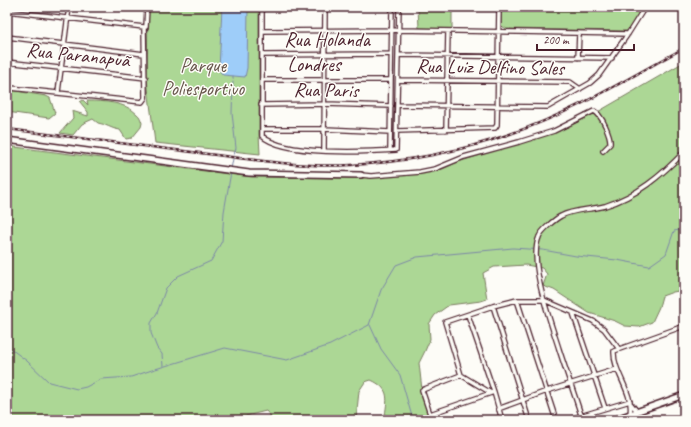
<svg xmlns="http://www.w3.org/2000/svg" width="691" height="427" font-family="Caveat,sans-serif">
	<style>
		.green { fill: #acd795; stroke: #7b7b60 }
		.water { fill: #9ecdf9; stroke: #7c87a7 }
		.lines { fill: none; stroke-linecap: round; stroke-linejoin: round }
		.stream { stroke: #7c87a7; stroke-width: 1 }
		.street-casing { stroke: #4a1f2b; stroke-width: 6 }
		.secondary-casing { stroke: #4a1f2b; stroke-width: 8 }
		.street { stroke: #fdfcf7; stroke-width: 3.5 }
		.secondary { stroke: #fdfcf7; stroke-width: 5 }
		.rail-casing { stroke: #4a1f2b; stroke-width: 2.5 }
		.rail { stroke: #fdfcf7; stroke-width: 1; stroke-dasharray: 3; stroke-linecap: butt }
		.labels { text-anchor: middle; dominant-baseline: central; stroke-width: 3; stroke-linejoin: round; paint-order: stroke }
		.street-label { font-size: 20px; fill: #4a1f2b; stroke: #fdfcf7 }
		.park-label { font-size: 20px; fill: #67564b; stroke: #fdfcf7 }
	</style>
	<rect width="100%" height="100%" fill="#fdfcf7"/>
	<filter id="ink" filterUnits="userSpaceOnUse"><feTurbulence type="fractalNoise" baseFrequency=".025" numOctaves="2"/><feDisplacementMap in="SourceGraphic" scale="8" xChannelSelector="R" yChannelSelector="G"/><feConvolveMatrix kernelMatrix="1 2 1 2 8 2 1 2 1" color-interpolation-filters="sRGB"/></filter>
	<g filter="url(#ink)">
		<path class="green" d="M148,7H259V134L260,154L155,143L147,80Z
			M401,7H452V29L419,28L418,8Z
			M501,7H643L628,31L507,29L501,26Z
			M684,62V290L673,292L662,296L659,307L652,322L639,327L625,326L615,321L589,313L554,290L543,286L547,274L542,268L526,265L494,267L483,273L487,299L481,301L449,305L435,315L429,324L430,339L425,351L419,363L422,390L432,420H392L385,415C388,397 389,388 371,380L365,382L359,391L356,420H274L266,411L246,416V420H7V146L252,177L350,178L372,177L438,171L458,162L559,131L596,113Z
			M10,90L46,96L50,98L55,113L49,118L7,112V91Z
			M83,100L88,105L87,101C104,101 125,102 137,114C140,116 141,120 142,123L141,127L132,138L126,139L120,130C111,129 106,124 98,123L93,119L82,124L73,135L60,133L73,118L72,111L88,116V112L80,102Z"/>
		<path class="water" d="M222,7H248L247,68L245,77L223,75L219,70Z"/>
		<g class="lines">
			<path class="stream" d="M233,79V76
				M233,82L232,113L236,148L234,155
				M231,169L233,159
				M370,325L381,349L400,375L413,420
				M7,346L27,361L49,382L77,389L86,387L101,379L131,377L152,370L225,348L287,360L330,345L369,325L381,290L396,265L417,257L513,248L543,250L576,256L617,260L649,266L666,254L674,231L684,229
				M163,366L162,354L157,348L151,333V323L157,313L166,288L178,276L211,261L222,241L224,212L231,172"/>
			<g class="street-casing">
				<path id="street" d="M262,7V136C284,156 366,152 396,150L399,7
					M7,11L144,27
					M262,31L399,30L628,34
					M7,37L144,54
					M262,55L391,54
					M399,55L612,58
					M578,58L579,33
					M7,62L146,78
					M7,80L8,62
					M262,80H391
					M398,80L570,82L580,89
					M7,84L11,88L142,102L145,98L144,27H146L147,7
					M58,92L69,7
					M261,105L325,104L391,106
					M398,105L548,107L590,83L599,75L628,34L645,7
					M262,129H325L390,132
					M446,130L448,31
					M397,131L495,128L497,125L499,7
					M324,150L325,7
					M390,150L392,7
					M361,175L371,176L420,172L435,169L464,157L519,142L554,131L594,111C602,115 611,136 610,144L603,151
					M517,300L556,420
					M493,306L529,420
					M573,313L605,408
					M468,315L494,392L502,420
					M461,375L445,322L493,306L517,300H544L593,321L604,329L619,349
					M461,375L491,393
					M631,404L636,410L637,414L634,417H632L630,414C634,392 613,373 614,351L684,326
					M498,409L547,391L617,369
					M430,414L494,392
					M581,415C574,393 566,371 559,349C551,323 528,262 539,237C541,231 555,219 561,216C573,209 591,210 605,206C637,196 661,176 684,152
					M432,420L422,390L461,375
					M493,420L501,417
					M567,420L630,401"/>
			</g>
			<g class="secondary-casing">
				<path id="secondary" d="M7,140L249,173L361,175
					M613,420L684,395"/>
			</g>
			<use href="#street" class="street"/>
			<use href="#secondary" class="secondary"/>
			<g class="rail-casing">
				<path id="rail" d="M7,129C71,137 136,145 200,153C250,159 301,168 351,165C405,162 459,152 510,134C572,113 627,79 684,48"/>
			</g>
			<use href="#rail" class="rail"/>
		</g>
	</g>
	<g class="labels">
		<g class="street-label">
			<text x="327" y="39">Rua Holanda</text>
			<text transform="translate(78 55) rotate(6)">Rua Paranapuã</text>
			<text x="314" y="64">Londres</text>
			<text transform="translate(490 67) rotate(1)">Rua Luiz Delfino Sales</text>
			<text transform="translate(326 90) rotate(1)">Rua Paris</text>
		</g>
		<g class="park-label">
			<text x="203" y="65">Parque<tspan x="203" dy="23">Poliesportivo</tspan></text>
		</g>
	</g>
	<rect width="691" height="427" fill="none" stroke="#fdfcf7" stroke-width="24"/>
	<rect x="12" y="12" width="667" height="403" fill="none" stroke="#4a1f2b" stroke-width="1.5" filter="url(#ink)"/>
	<path d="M537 44v6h97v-6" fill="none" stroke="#4a1f2b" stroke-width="2"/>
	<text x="543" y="44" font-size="12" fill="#4a1f2b" stroke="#fdfcf7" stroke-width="3" paint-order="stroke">200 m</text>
</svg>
